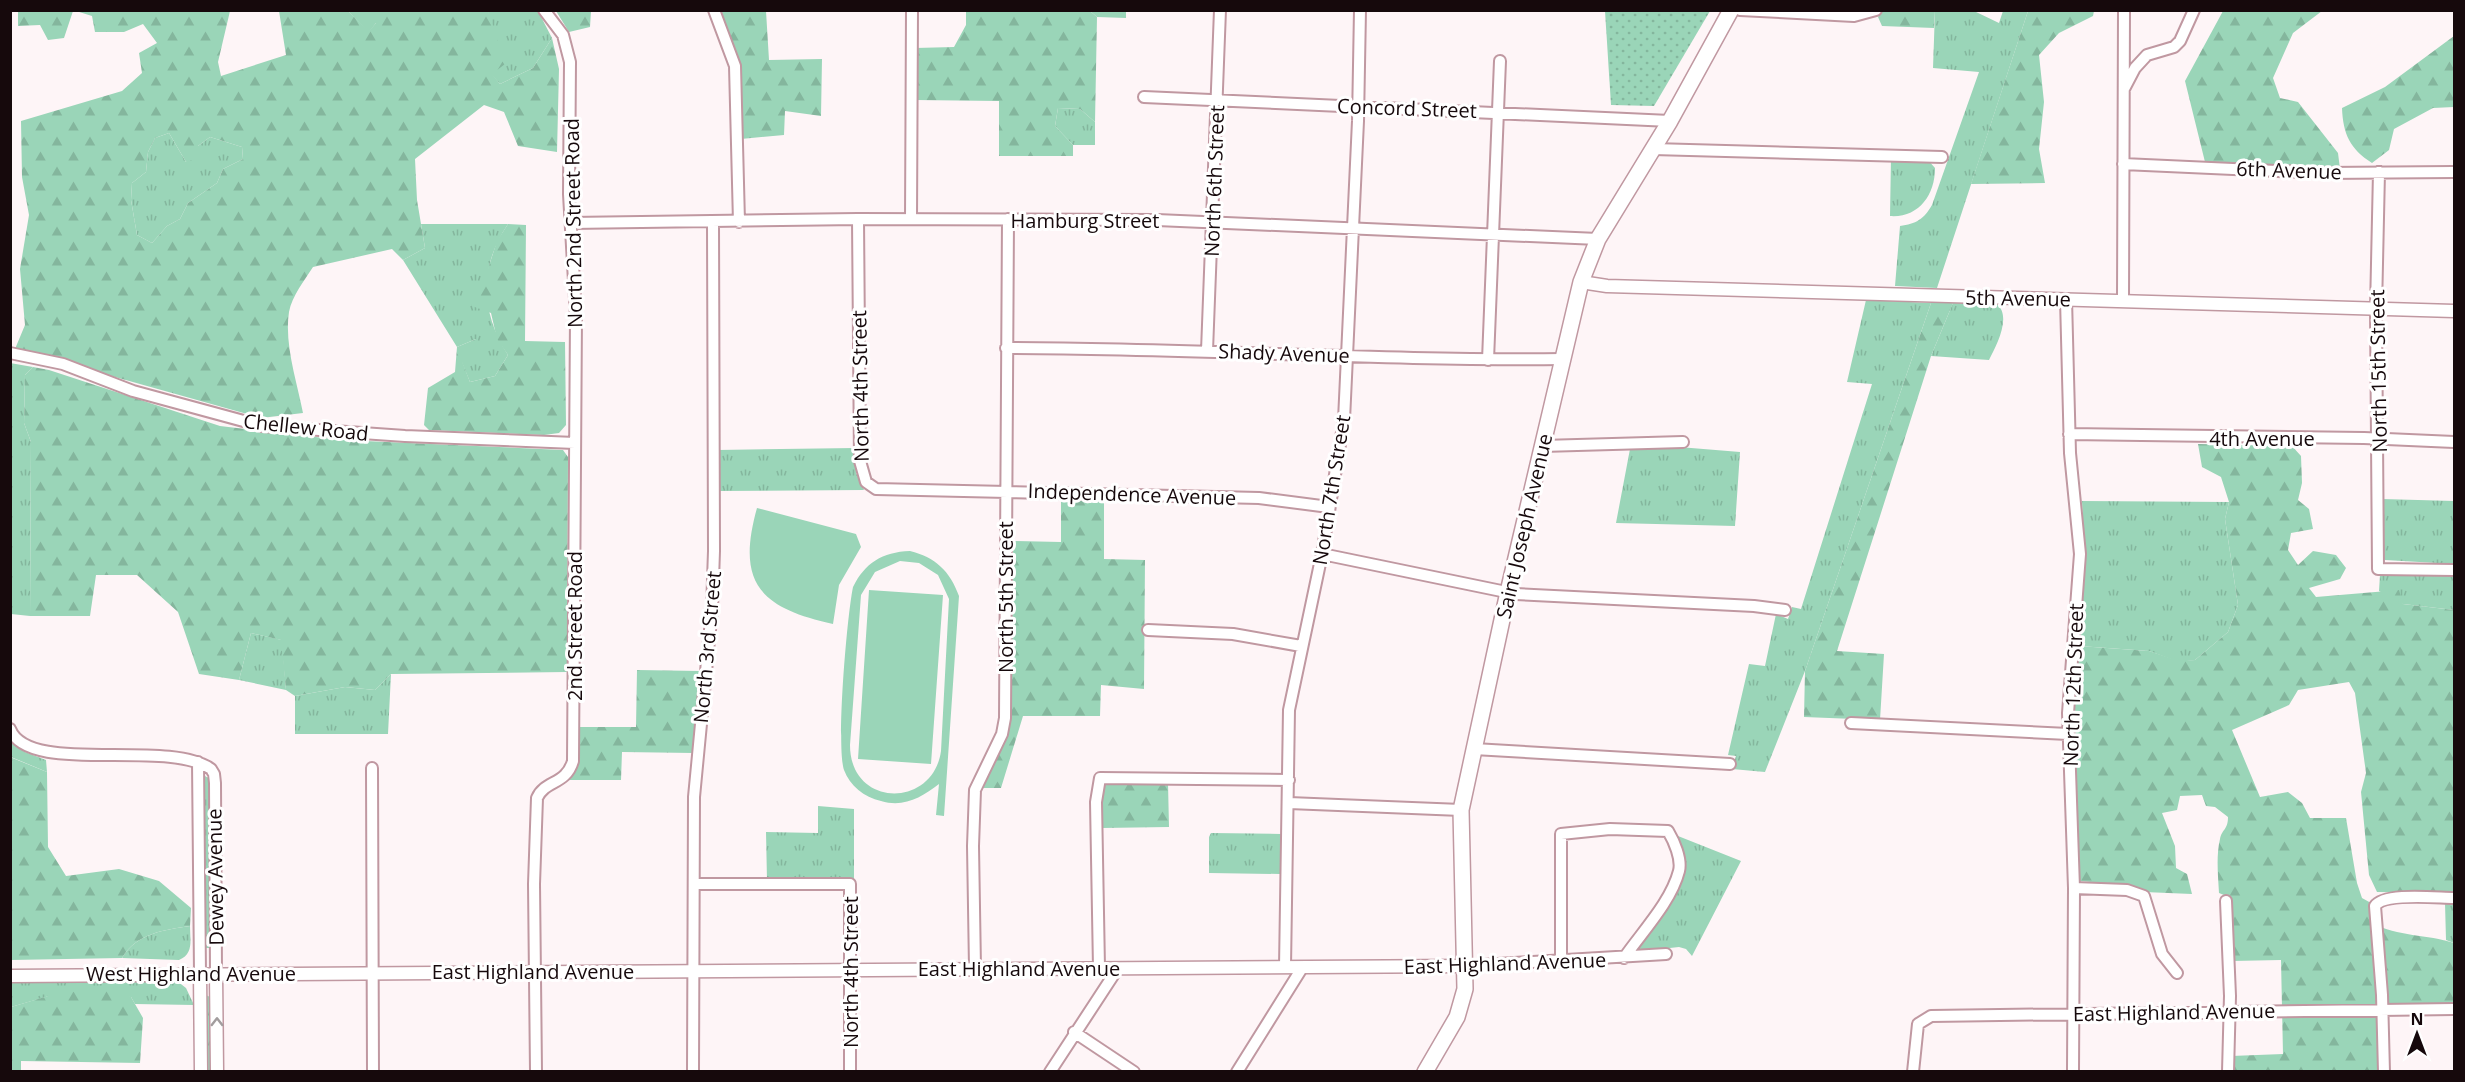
<svg xmlns="http://www.w3.org/2000/svg" width="2465" height="1082" font-family="'Open Sans',sans-serif">
	<style>
		.grass { fill: url(#grass-tufts) }
		.forest { fill: url(#forest-firs); fill-rule: evenodd }
		.park { fill: url(#park-dots) }
		.pitch { fill: #9ad5b8; fill-rule: evenodd }
		.lines { fill: none; stroke-linecap: round; stroke-linejoin: round }
		.minor-casing { stroke: #c098a1; stroke-width: 14 }
		.tertiary-casing { stroke: #c098a1; stroke-width: 15 }
		.primary-casing { stroke: #c098a1; stroke-width: 18 }
		.minor { stroke: #fff; stroke-width: 10 }
		.tertiary { stroke: #fff; stroke-width: 12 }
		.primary { stroke: #fff; stroke-width: 15 }
		.oneway { stroke: #a29d9e }
		.labels { text-anchor: middle; dominant-baseline: central; stroke-width: 6; stroke-linejoin: round; paint-order: stroke }
		.street-label { font-size: 20px; fill: #16090c; stroke: #fff }
	</style>
	<defs>
		<pattern id="grass-tufts" width="24" height="20" patternUnits="userSpaceOnUse" patternTransform="scale(1.5)"><rect width="24" height="20" fill="#9ad5b8"/><path d="M3 7l-1-3M5 7V3M7 7l1-3M15 17l-1-3M17 17v-4M19 17l1-3" fill="none" stroke="#84b69d"/></pattern>
		<pattern id="forest-firs" width="22" height="20" patternUnits="userSpaceOnUse" patternTransform="scale(1.5)"><rect width="22" height="20" fill="#9ad5b8"/><path d="M5 1l3.5 6h-7zM16 11l3.5 6h-7z" fill="#84b69d"/></pattern>
		<pattern id="park-dots" width="8" height="8" patternUnits="userSpaceOnUse" patternTransform="scale(1.5)"><rect width="8" height="8" fill="#9ad5b8"/><path d="M2 2h.1M6 6h.1" fill="none" stroke="#84b69d" stroke-width="1.8" stroke-linecap="round"/></pattern>
	</defs>
	<rect width="100%" height="100%" fill="#fef5f7"/>
	<path class="grass" d="M348,11H376V23L369,32Z
		M488,11H538L552,38L533,68L500,84L491,74Z
		M1090,11H1126V18L1097,17Z
		M1935,11H1974L1999,23L2003,11H2028L1937,288L1895,286L1900,226C1916,224 1924,219 1932,205L1979,72L1933,68Z
		M1058,108L1080,109L1095,122V145H1073L1055,126Z
		M169,133L186,162L198,146L210,137L242,147L243,159L223,169L217,183L188,203L180,219L167,226L152,243L137,235L131,200L132,183L146,172L148,152L155,138Z
		M1891,157L1927,159L1935,168C1935,196 1918,218 1890,216Z
		M421,224H508C479,267 480,311 508,355L495,376L470,382L461,360L476,339L457,347L403,260L425,248Z
		M1866,300L1931,303L1805,671L1765,772L1732,769L1736,756L1728,755L1749,664L1765,666L1776,614L1788,619L1792,607L1801,609L1872,384L1847,382Z
		M1953,303L1997,304C2012,317 1996,346 1989,360L1931,356Z
		M10,363L33,367L25,375L24,423L31,442L30,616L11,614Z
		M1679,447L1740,452L1735,526L1616,523L1630,449Z
		M855,448L856,473L864,490L719,491L718,450Z
		M2382,499L2454,501V564L2385,560L2382,557Z
		M2082,501L2229,502L2225,519L2238,605L2228,632L2195,660L2179,662L2149,651L2079,646L2085,572Z
		M2380,575H2454V610L2403,604L2379,591Z
		M251,633L282,640L286,690L239,680Z
		M391,674L388,734H295V696L345,687L375,690Z
		M11,742L25,752L46,760L47,772L11,757Z
		M205,776L210,779L211,948H203Z
		M818,806L854,809V881H767L766,832L818,833Z
		M1211,833L1281,834L1280,874L1209,873V837Z
		M1678,836L1741,861L1692,956L1686,949L1679,947L1633,952L1674,897L1686,865Z
		M2445,903H2454V943L2446,940Z
		M190,926C190,940 194,954 179,960L122,958C137,933 164,930 190,926Z
		M96,978L177,981L186,988L194,1005L135,1004L131,997L49,996L11,1007V982Z
		M206,995L212,998V1071H205Z"/>
	<path class="forest" d="M18,11V10L73,11L64,38L48,40L40,25L18,26Z
		M76,11H230L218,62L221,76L286,55L279,11H348L369,31L376,23V11H488L505,64L492,74L500,84L533,68L552,38L559,69L557,152L518,146L504,112L484,105L415,159L417,200L425,248L403,260L392,249L313,267C304,281 292,296 289,312C284,344 297,382 303,413L261,418L15,349L25,325L20,269L29,215L22,177L21,121L122,91L142,73L139,53L157,43L143,24L124,32H95L92,16ZM169,133L186,162L198,158V146L210,137L242,147L243,159L223,169L217,183L188,203L180,219L167,226L152,243L137,235L131,200L132,183L146,172L148,152L155,138Z
		M556,11H591L590,27L569,32Z
		M718,11H766L769,60L822,59L821,116L785,111L784,135L741,139L737,97Z
		M966,11H1090L1097,17L1095,122L1080,109L1058,108L1055,126L1073,145V156H999V101L915,100V48L954,47L966,25Z
		M1882,11H1935L1934,28L1882,26L1878,17Z
		M2028,11H2094L2093,16L2059,33L2039,55L2044,102L2039,149L2045,183L1971,184Z
		M2223,11H2322L2293,33L2273,78L2280,98L2298,102L2338,153L2340,169L2205,162L2185,81Z
		M2454,36V107L2433,108L2394,129L2389,150L2372,163C2350,149 2343,134 2342,108L2385,87Z
		M508,224L526,225L525,341L565,342L566,425L559,433L544,435L429,430L424,425L428,388L455,372L457,347L476,339L483,346L479,355L462,361L470,382L495,376L508,355L497,339L491,313L472,306L469,289L485,278L497,241Z
		M1931,303H1953L1931,356L1837,651L1884,654L1880,720L1804,717L1805,671Z
		M33,367L49,370L220,426L342,440L563,450L568,457L567,672L391,674L375,690L345,687L295,696L286,690L281,640L251,633L239,680L199,674L178,612L137,575H96L90,616H30L31,442L24,423L25,375Z
		M2198,444L2292,446L2301,456L2302,483L2298,500L2309,509L2313,529L2291,533L2288,550L2298,565L2313,551L2336,555L2346,568L2340,579L2309,588L2316,597L2399,590L2403,604L2454,610V893L2377,892L2369,875L2361,792L2366,773L2355,693L2349,682L2298,690L2289,705L2232,730L2260,797L2288,792L2302,803L2310,818H2346L2357,883L2362,898L2371,903L2372,923C2398,937 2427,934 2454,943V1004L2379,1006V1071H2231V1056L2283,1054L2281,960L2232,961L2229,897L2219,893C2218,875 2216,856 2220,839C2222,829 2228,830 2228,817L2215,807L2206,806L2202,795L2180,796L2177,810L2162,813L2175,846L2176,868L2187,874L2192,894L2144,892L2130,886L2080,881L2074,710L2079,646L2149,651L2179,661L2195,660L2228,632L2238,605L2225,519L2229,502L2221,477L2202,467Z
		M1061,497L1104,499V559L1145,560L1144,689L1101,685L1100,716H1023L1001,788H983C991,760 1006,744 1011,713L1012,541L1061,542Z
		M637,670L700,671L693,753L622,752L621,780H567C581,767 577,745 577,727H636Z
		M10,757L47,772L48,847L66,876L119,869L159,881L191,908L190,926C164,930 137,933 122,958L11,960Z
		M1110,782L1168,783L1169,827L1102,828L1101,808L1105,785Z
		M101,987L131,997L143,1018L140,1063L21,1061V1071H11V1007L48,996Z"/>
	<path class="park" d="M1605,11H1710L1654,106L1611,105Z"/>
	<path class="pitch" d="M757,508L856,534L861,547L839,585L833,624C760,608 736,583 757,508Z
		M910,551C935,557 950,571 959,596L944,816L936,815L939,784C922,797 904,808 881,801C864,797 850,786 844,770C836,746 847,616 853,587C865,563 882,552 910,551ZM900,561L919,563L938,575L949,599L941,751C933,809 850,808 850,745L861,595L875,572Z
		M869,590L943,595L931,764L858,759Z"/>
	<g class="lines">
		<g class="minor-casing">
			<path id="minor" d="M714,10L735,66L739,222
				M1740,10L1854,16L1876,10
				M2124,89L2135,68L2147,55L2174,47L2180,41L2194,10
				M1144,97L1670,121
				M1653,149L1942,157
				M2123,164L2324,173L2454,172
				M2379,172L2376,309L2378,569L2454,570
				M858,219L860,461L866,482L876,489L1259,498L1329,507
				M911,219L912,10
				M571,223L858,219L1157,220L1598,239
				M2066,299L2070,453L2080,554L2068,713L2074,888L2073,1072
				M2123,301L2124,10
				M1006,348C1191,348 1377,361 1563,359
				M1207,351L1220,10
				M10,353L63,364L133,391L262,426L405,436L575,443
				M1488,360L1500,61
				M2069,434L2364,438L2454,442
				M1542,446L1683,442
				M1322,554L1516,594L1754,606L1785,610
				M1148,630L1233,634L1301,646
				M1851,723L2068,734
				M10,729C28,776 166,738 211,769L214,774L215,783L216,973
				M1474,749L1730,764
				M198,762L200,973
				M372,768L373,1072
				M1289,803L1461,810
				M694,884H850V1072
				M2074,888L2127,890L2144,896L2162,954L2177,973
				M2226,901L2230,996L2228,1072
				M1561,962V834L1610,829L1668,831C1674,841 1682,859 1679,871C1671,902 1642,932 1624,958
				M1465,966L1666,954
				M1285,967L1289,710L1322,554L1344,420L1358,121L1360,10
				M975,968L973,846L975,790L1002,734L1005,718L1008,219
				M1099,968L1096,802L1100,778L1289,780
				M1074,1032L1134,1072
				M536,1072L534,884L537,798C545,780 566,785 573,761L576,316L569,194L570,62L563,35L544,10
				M693,1072L694,797L712,609L714,551L713,222
				M1050,1072L1118,968
				M1237,1072L1302,968
				M1913,1072L1918,1024L1931,1016L2454,1009
				M2384,1072L2382,995L2375,906C2384,892 2437,898 2454,898"/>
		</g>
		<g class="tertiary-casing">
			<path id="tertiary" d="M1581,282L1607,286L2454,311
				M200,973L201,1072
				M216,973L217,1072
				M10,976L1465,966"/>
		</g>
		<g class="primary-casing">
			<path id="primary" d="M1425,1072L1457,1017L1465,989L1461,810L1508,592L1581,282L1598,239L1670,121L1731,10"/>
		</g>
		<use href="#minor" class="minor"/>
		<use href="#tertiary" class="tertiary"/>
		<use href="#primary" class="primary"/>
	</g>
	<defs><path id="oneway-chevron" d="M-2-3.5L2.5 0L-2 3.5" fill="none" stroke-width="1.6" stroke-linecap="round" stroke-linejoin="round" transform="scale(1.5)"/></defs>
	<use class="oneway" href="#oneway-chevron" transform="translate(217 1022) rotate(-90)"/>
	<g class="labels">
		<g class="street-label">
			<text transform="translate(1407 108) rotate(2)">Concord Street</text>
			<text transform="translate(2289 170) rotate(2)">6th Avenue</text>
			<text transform="translate(1214 181) rotate(-88)">North 6th Street</text>
			<text x="1085" y="220">Hamburg Street</text>
			<text transform="translate(573 223) rotate(-91)">North 2nd Street Road</text>
			<text transform="translate(2018 298) rotate(1)">5th Avenue</text>
			<text transform="translate(1284 353) rotate(2)">Shady Avenue</text>
			<text transform="translate(2378 371) rotate(-91)">North 15th Street</text>
			<text transform="translate(860 386) rotate(-91)">North 4th Street</text>
			<text transform="translate(306 427) rotate(6)">Chellew Road</text>
			<text x="2262" y="438">4th Avenue</text>
			<text transform="translate(1331 490) rotate(-81)">North 7th Street</text>
			<text transform="translate(1132 494) rotate(2)">Independence Avenue</text>
			<text transform="translate(1524 526) rotate(-77)">Saint Joseph Avenue</text>
			<text transform="translate(1005 597) rotate(-90)">North 5th Street</text>
			<text transform="translate(574 626) rotate(-90)">2nd Street Road</text>
			<text transform="translate(707 647) rotate(-85)">North 3rd Street</text>
			<text transform="translate(2073 685) rotate(-88)">North 12th Street</text>
			<text transform="translate(215 877) rotate(-91)">Dewey Avenue</text>
			<text transform="translate(1505 963) rotate(-2)">East Highland Avenue</text>
			<text x="1019" y="968">East Highland Avenue</text>
			<text x="533" y="971">East Highland Avenue</text>
			<text transform="translate(850 972) rotate(-90)">North 4th Street</text>
			<text x="191" y="973">West Highland Avenue</text>
			<text transform="translate(2174 1012) rotate(-1)">East Highland Avenue</text>
		</g>
	</g>
	<rect width="2465" height="1082" fill="none" stroke="#16090c" stroke-width="24"/>
	<g transform="translate(2417 1034)" stroke="#ffffff" stroke-width="4.5" paint-order="stroke">
	<path d="M0-4.5L10 22L0 15L-10 22Z" fill="#16090c"/>
	<text y="-9" font-size="16" font-weight="bold" text-anchor="middle" fill="#16090c">N</text>
	</g>
</svg>
